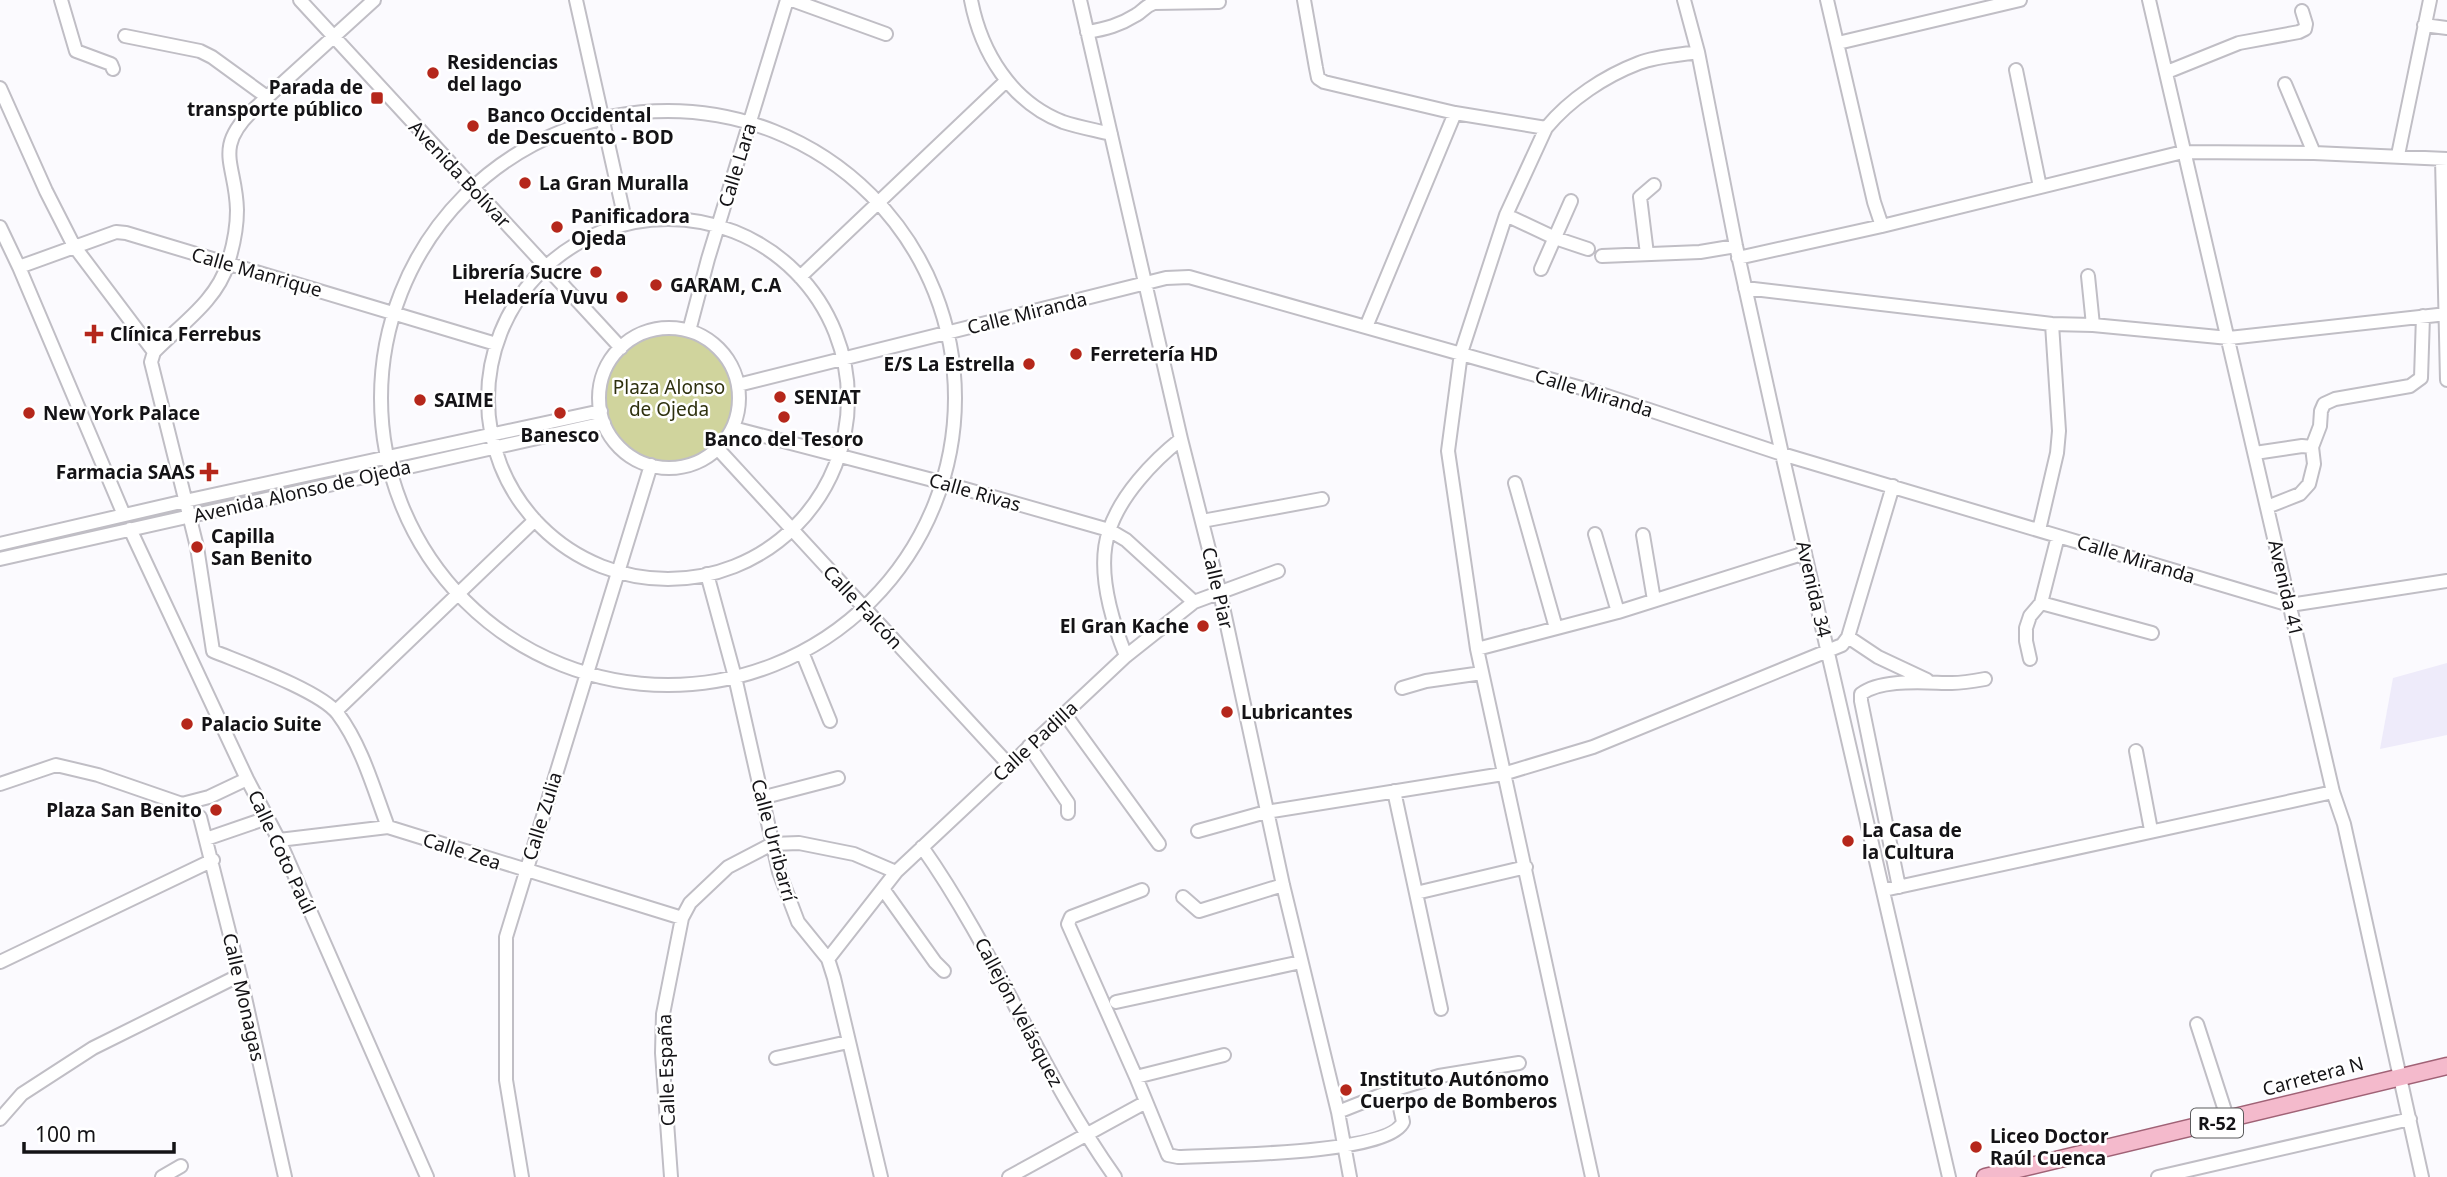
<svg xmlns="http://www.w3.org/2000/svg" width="2447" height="1177" font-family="'Noto Sans',sans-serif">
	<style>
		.built { fill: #eeebfa }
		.green { fill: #d0d49d }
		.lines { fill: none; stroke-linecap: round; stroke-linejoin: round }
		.minor-casing { stroke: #c0bec5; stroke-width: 16 }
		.major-casing { stroke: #a06276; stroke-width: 19 }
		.minor { stroke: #fff; stroke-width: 12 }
		.major { stroke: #f4bacc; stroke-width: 16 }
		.poi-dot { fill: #b5271b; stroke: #fff; stroke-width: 2.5 }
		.labels { text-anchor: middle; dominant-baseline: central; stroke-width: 5; stroke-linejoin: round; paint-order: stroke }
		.shield { fill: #fff; stroke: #5a5a5c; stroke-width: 2 }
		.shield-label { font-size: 18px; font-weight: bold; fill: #141316 }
		.poi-label { font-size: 19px; font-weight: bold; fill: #141316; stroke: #fff; text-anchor: start }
		.street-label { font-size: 19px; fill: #141316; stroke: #fff }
		.park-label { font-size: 19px; fill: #2e300e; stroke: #fff }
	</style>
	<rect width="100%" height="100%" fill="#fbfafe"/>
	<path class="built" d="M2447,663V735L2380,749L2393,678Z"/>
	<path class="green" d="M599 398a70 70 0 1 1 140 0a70 70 0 1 1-140 0Z"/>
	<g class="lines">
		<g class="minor-casing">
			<path id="minor" d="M61,0L76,51L111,64L113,69
				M300,0L621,348
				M374,0L252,111C213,149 236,164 237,210C237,226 233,247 228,263C217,301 180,325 154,352L151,362L197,547L213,651C242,663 321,691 338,714C362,746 374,790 388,827
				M576,0L626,224
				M792,0L886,34
				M971,0C981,52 1011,102 1063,122C1078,127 1095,130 1111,134
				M1080,0L1181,439L1220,593L1283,885L1338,1112L1350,1177
				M1304,0L1316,68L1318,78L1324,82L1455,113L1546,128C1570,99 1605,76 1639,63C1657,56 1680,55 1698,52
				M1684,0L1698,52L1736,246L1782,454L1949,1177
				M1827,0L1874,202L1882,226L2183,152L2314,153L2447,159
				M2149,0L2333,792L2344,824L2422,1177
				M2424,25L2447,28
				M1087,32C1106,29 1120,25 1136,15C1143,11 1145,6 1154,3L1219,2
				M125,36L200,51L212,57L267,97
				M1838,43L2020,0
				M2016,70L2040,187
				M2167,72L2239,43L2299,32L2305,29L2306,24L2302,11
				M2285,84L2314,153
				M0,88L46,191L74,246L154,352
				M381 398a287 287 0 1 1 574 0a287 287 0 1 1-574 0Z
				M1546,128L1506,215L1461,353L1448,451L1477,649L1592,1177
				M2398,155L2430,0
				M2442,159L2447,380
				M1506,215L1555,238L1588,249
				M488 399a180 180 0 1 1 360 0a180 180 0 1 1-360 0Z
				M0,227L19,267L124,515
				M1647,254L1640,197L1654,185
				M1602,256L1700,252L1736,246
				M1738,258L1882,226
				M19,267L116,232L126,233L496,344
				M1541,269L1571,201
				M2088,276L2093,325
				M800,277L1006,81
				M1745,288L2052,324L2093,325L2229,338L2447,314
				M1366,327L1455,113
				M599 398a70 70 0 1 1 140 0a70 70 0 1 1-140 0Z
				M689,331L708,259L787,0
				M738,385L1166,278L1189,277L1592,391L1782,454L2290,605L2447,581
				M733,428L944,483L1109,530L1126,540L1194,602
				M718,449L1009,765
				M2255,453L2302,446L2312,447
				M1515,483L1556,628
				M2267,507L2300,494L2309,484L2314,464L2312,447L2320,426L2321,411L2324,404L2335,399L2410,386L2421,378L2423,316
				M1202,521L1322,499
				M130,529L247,779L279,840L427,1177
				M2039,530L2057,453L2059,431L2052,324
				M1595,534L1618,612
				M1643,535L1654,600
				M0,544L185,501L601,411
				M0,559L604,423
				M707,574L735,677L779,872L798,922L828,959L834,978L881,1177
				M2041,603L2152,633
				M1848,637L1878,657L1927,680
				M1477,649L1618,612L1805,553
				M802,652L830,721
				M1126,656C1112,621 1096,569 1109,531C1120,496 1153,461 1181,439
				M2030,659L2026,641V628L2030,616L2041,603L2058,536
				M1402,688L1426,681L1482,673
				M336,711L535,520
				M1064,713L1159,844
				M1029,746L1068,803V813
				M2136,751L2151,830
				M0,784L56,765L98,775L182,804L209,797L247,779
				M1394,791L1441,1009
				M761,798L838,778
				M200,817L240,975L285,1177
				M1198,831L1266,812L1503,774L1593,747L1842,645L1848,637L1893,486
				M206,839L267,818
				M279,840L388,827L682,918
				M922,847C996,952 1041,1073 1115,1177
				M1899,887L1861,701V694C1882,678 1927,683 1952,683C1963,683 1974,681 1985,679
				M883,889L935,962L944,971
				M1142,890L1071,917L1068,924L1136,1077L1168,1155L1178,1157C1215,1155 1389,1155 1403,1122L1396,1089L1338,1112
				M1884,890L2333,792
				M1416,893L1526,867
				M1183,897L1199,911L1283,885
				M828,959L896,872L1126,656L1194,602L1278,571
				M0,962L213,860
				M1116,1002L1301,962
				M2197,1024L2228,1120
				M776,1058L848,1042
				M1136,1077L1224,1055
				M1396,1089L1439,1076L1519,1063
				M0,1119L22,1094L93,1048L240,975
				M162,1177L181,1166
				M522,1177L506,1080V937L651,465
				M671,1177L662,1053L663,1014L682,918L690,903L728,867L772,844L799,843L854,854L896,872
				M1009,1177L1146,1102
				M2158,1177L2410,1119"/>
		</g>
		<g class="major-casing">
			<path id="major" d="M1985,1177L2447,1066"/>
		</g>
		<use href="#minor" class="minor"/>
		<use href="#major" class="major"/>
	</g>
	<g class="poi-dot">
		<circle cx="433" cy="73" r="7"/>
		<rect x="370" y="91" width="14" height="14" rx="3.5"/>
		<circle cx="473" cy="126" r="7"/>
		<circle cx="525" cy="183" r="7"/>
		<circle cx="557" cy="227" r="7"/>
		<circle cx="596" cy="272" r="7"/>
		<circle cx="656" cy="285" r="7"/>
		<circle cx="622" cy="297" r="7"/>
		<path d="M90.5 323.5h7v7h7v7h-7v7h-7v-7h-7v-7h7z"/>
		<circle cx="1076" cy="354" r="7"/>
		<circle cx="1029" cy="364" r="7"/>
		<circle cx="780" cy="397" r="7"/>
		<circle cx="420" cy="400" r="7"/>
		<circle cx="29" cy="413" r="7"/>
		<circle cx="560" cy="413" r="7"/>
		<circle cx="784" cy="417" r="7"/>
		<path d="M205.5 461.5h7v7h7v7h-7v7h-7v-7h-7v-7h7z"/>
		<circle cx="197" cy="547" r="7"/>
		<circle cx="1203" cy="626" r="7"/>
		<circle cx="1227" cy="712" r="7"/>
		<circle cx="187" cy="724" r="7"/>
		<circle cx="216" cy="810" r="7"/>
		<circle cx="1848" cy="841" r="7"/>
		<circle cx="1346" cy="1090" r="7"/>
		<circle cx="1976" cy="1147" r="7"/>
	</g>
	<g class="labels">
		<rect class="shield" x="2191" y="1108.5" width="52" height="29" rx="5"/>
		<g class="shield-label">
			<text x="2217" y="1123">R-52</text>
		</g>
		<g class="poi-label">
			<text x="447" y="62">Residencias<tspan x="447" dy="22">del lago</tspan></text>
			<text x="363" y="87" text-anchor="end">Parada de<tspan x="363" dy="22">transporte público</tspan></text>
			<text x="487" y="115">Banco Occidental<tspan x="487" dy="22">de Descuento - BOD</tspan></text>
			<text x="539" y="183">La Gran Muralla</text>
			<text x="571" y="216">Panificadora<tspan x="571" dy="22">Ojeda</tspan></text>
			<text x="582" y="272" text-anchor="end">Librería Sucre</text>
			<text x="670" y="285">GARAM, C.A</text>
			<text x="608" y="297" text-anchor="end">Heladería Vuvu</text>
			<text x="110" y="334">Clínica Ferrebus</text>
			<text x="1090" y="354">Ferretería HD</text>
			<text x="1015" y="364" text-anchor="end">E/S La Estrella</text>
			<text x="794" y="397">SENIAT</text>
			<text x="434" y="400">SAIME</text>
			<text x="43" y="413">New York Palace</text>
			<text x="560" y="435" text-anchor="middle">Banesco</text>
			<text x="784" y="439" text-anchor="middle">Banco del Tesoro</text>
			<text x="195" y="472" text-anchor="end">Farmacia SAAS</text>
			<text x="211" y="536">Capilla<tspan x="211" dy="22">San Benito</tspan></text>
			<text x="1189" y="626" text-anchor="end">El Gran Kache</text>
			<text x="1241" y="712">Lubricantes</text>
			<text x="201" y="724">Palacio Suite</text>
			<text x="202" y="810" text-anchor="end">Plaza San Benito</text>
			<text x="1862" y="830">La Casa de<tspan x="1862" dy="22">la Cultura</tspan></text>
			<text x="1360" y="1079">Instituto Autónomo<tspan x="1360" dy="22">Cuerpo de Bomberos</tspan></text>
			<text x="1990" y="1136">Liceo Doctor<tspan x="1990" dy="22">Raúl Cuenca</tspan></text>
		</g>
		<g class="street-label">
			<text transform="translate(737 165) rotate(-73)">Calle Lara</text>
			<text transform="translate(460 174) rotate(47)">Avenida Bolívar</text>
			<text transform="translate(257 272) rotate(16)">Calle Manrique</text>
			<text transform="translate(1027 313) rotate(-14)">Calle Miranda</text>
			<text transform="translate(1594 393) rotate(17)">Calle Miranda</text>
			<text transform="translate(302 491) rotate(-13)">Avenida Alonso de Ojeda</text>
			<text transform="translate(975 492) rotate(16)">Calle Rivas</text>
			<text transform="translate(2136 559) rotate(17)">Calle Miranda</text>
			<text transform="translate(1218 588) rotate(77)">Calle Piar</text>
			<text transform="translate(2286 588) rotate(77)">Avenida 41</text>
			<text transform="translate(1814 589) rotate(77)">Avenida 34</text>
			<text transform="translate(863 607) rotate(47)">Calle Falcón</text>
			<text transform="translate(1035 741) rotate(-43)">Calle Padilla</text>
			<text transform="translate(542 816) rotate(-73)">Calle Zulia</text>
			<text transform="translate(774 840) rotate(75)">Calle Urribarrí</text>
			<text transform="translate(462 851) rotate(18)">Calle Zea</text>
			<text transform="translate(282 852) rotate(65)">Calle Coto Paúl</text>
			<text transform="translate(244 997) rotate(77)">Calle Monagas</text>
			<text transform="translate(1019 1012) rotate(62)">Callejón Velásquez</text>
			<text transform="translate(666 1070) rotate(-92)">Calle España</text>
			<text transform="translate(2313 1076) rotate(-15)">Carretera N</text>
		</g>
		<g class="park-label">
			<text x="669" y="387">Plaza Alonso<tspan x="669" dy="22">de Ojeda</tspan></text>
		</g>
	</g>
	<path d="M24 1142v10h150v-10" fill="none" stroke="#141316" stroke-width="3.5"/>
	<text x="35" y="1142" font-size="21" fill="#141316" stroke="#ffffff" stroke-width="5" paint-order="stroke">100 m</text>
</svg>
